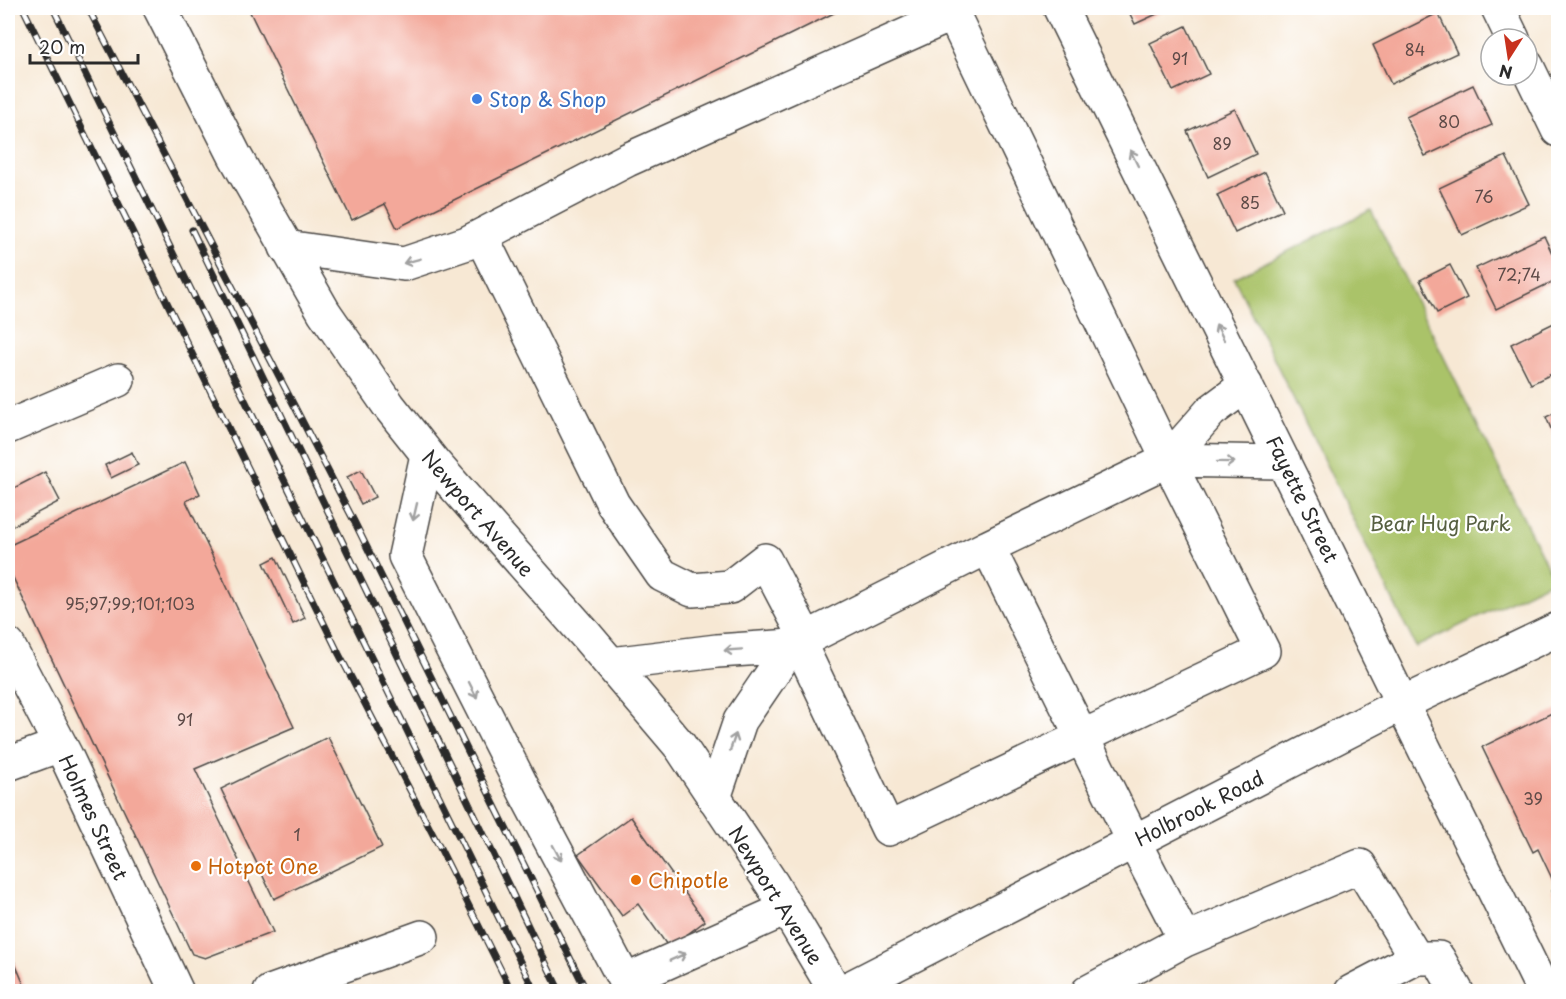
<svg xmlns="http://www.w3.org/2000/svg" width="1566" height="999" font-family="'Playpen Sans',sans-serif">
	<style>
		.green { fill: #aac369; stroke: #6a774a; stroke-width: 1.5 }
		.building { fill: #f3a89a }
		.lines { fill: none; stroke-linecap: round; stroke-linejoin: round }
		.minor-casing { stroke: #4a4744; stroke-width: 36 }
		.major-casing { stroke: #4a4744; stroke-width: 36 }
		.minor { stroke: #fff; stroke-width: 33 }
		.major { stroke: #fff; stroke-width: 33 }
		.rail-casing { stroke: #2b2b2b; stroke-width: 7 }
		.rail { stroke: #fff; stroke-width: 4.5; stroke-dasharray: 14; stroke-linecap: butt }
		.oneway { stroke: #a0a0a0 }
		.shop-dot { fill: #3f7fe0; stroke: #fff; stroke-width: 2 }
		.food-dot { fill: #e8710a; stroke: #fff; stroke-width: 2 }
		.labels { text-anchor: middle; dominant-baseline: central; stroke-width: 4.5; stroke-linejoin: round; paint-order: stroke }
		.number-label { font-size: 16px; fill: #5d4a47 }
		.shop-label { font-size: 20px; fill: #366cbe; stroke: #fff; text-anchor: start }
		.street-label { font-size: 20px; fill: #2b2b2b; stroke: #fff }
		.park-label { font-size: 20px; fill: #576041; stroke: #fff }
		.food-label { font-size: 20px; fill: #c56008; stroke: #fff; text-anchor: start }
	</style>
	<rect width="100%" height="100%" fill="#fff"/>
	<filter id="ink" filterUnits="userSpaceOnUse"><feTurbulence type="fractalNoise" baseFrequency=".0167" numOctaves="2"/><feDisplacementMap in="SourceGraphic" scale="12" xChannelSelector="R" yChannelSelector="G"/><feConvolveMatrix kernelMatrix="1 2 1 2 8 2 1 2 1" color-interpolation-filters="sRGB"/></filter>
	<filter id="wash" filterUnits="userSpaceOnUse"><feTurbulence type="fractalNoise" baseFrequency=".008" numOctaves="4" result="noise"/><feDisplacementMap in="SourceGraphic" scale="24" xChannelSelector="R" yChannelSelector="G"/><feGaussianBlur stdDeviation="1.35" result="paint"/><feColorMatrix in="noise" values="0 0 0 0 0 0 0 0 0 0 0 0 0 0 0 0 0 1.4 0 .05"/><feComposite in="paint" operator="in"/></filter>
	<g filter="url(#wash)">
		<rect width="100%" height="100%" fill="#f7e8d4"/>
		<path class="green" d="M1371,210L1554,580L1416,647L1234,278Z"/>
		<g id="blocks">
			<path class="building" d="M248,8H844L397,228L385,204L352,220Z
				M1127,8H1170L1135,24Z
				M1438,13L1457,53L1391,84L1373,45Z
				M1186,26L1209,74L1173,91L1150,43Z
				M1473,85L1492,125L1425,156L1406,117Z
				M1235,109L1256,154L1208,177L1187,131Z
				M1506,156L1529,204L1462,235L1439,188Z
				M1265,172L1283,210L1235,233L1217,195Z
				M1544,236L1558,266V279L1496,309L1476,268Z
				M1450,265L1467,298L1437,313L1420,280Z
				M1558,321V371L1531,384L1511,344Z
				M1558,411V445L1546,417Z
				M132,452L138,465L111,478L105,465Z
				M185,462L200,494L186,501L294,727L195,769L273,932L205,958L192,954L8,567V546Z
				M361,470L375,497L361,504L347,477Z
				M45,472L60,501L13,526L8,514V491Z
				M276,557L305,618L293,624L264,563Z
				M1558,710V905L1552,891L1557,889L1538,849L1533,852L1482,747Z
				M328,737L382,847L274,899L221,789Z
				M631,817L705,921L669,948L638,904L622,916L578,855Z
				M8,949H9L27,992H8Z"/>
		</g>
	</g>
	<g filter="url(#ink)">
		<use href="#blocks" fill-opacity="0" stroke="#4a4744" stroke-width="1.5"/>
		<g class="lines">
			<g class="minor-casing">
				<path id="minor" d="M1060,8L1544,992
					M1498,8L1513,39
					M1527,66L1558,130
					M481,236L613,504L662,575L692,590L730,587L765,560L806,638
					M286,247L404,264L467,243L627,160L953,14L1168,460L1263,651L888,829L799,642
					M8,427L118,380
					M427,455L405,556L530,802L625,981L786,909
					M1168,460L1284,462
					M8,645L66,756L177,992
					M611,664L717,651L791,646L988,547
					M8,764L60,745
					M714,798L740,721L791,646
					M1185,940L1134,842L988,547L1168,460L1211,411L1246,385
					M1416,958H1438L1457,992
					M270,992L422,937
					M842,992L1403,703L1558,629
					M1088,992L1185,940L1360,866L1416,958L1351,992"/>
			</g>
			<g class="major-casing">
				<path id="major" d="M160,8L235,156L324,312L389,406L435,464L585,634L680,746L772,884L836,992"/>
			</g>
			<use href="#minor" class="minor"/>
			<use href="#major" class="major"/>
			<g class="rail-casing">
				<path id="rail" d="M23,8L339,654L440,848L512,992
					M53,8L535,992
					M88,8L354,521L587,992
					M192,230L560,992"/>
			</g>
			<use href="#rail" class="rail"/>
		</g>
		<defs><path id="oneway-shaft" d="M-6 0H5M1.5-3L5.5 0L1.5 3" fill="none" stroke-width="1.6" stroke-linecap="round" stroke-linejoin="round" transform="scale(1.5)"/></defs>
		<g class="oneway">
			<use href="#oneway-shaft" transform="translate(1134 158) rotate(-116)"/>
			<use href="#oneway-shaft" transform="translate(412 261) rotate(165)"/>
			<use href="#oneway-shaft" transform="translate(1220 332) rotate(-116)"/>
			<use href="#oneway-shaft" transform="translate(1226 462) rotate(1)"/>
			<use href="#oneway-shaft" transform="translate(415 512) rotate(103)"/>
			<use href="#oneway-shaft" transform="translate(733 650) rotate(176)"/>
			<use href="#oneway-shaft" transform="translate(473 690) rotate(63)"/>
			<use href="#oneway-shaft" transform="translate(733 742) rotate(-71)"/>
			<use href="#oneway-shaft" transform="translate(557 853) rotate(62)"/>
			<use href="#oneway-shaft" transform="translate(678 957) rotate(-24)"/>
		</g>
	</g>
	<circle class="shop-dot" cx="477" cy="99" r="6"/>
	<g class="food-dot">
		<circle cx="196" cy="866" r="6"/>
		<circle cx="636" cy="880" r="6"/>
	</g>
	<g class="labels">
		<g class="number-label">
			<text x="1415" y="49">84</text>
			<text x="1180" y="58">91</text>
			<text x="1449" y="121">80</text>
			<text x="1222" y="143">89</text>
			<text x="1484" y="196">76</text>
			<text x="1250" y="202">85</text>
			<text x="1519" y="274">72;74</text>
			<text x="130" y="603">95;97;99;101;103</text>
			<text x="185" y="719">91</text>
			<text x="1533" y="798">39</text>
			<text x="297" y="834">1</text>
		</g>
		<g class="shop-label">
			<text x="489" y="99">Stop &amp; Shop</text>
		</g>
		<g class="street-label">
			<text transform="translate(1303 499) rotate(64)">Fayette Street</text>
			<text transform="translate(478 513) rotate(49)">Newport Avenue</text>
			<text transform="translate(1199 808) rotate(-27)">Holbrook Road</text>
			<text transform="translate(94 817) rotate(65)">Holmes Street</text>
			<text transform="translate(776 895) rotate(58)">Newport Avenue</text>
		</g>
		<g class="park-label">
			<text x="1440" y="523">Bear Hug Park</text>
		</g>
		<g class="food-label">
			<text x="208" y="866">Hotpot One</text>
			<text x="648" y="880">Chipotle</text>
		</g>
	</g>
	<rect width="1566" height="999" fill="none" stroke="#fff" stroke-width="30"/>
	<g transform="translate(1509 57) rotate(192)"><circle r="28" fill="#ffffff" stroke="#aaaaaa" stroke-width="1.5"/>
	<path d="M0-4.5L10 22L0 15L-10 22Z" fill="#c8321e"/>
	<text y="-9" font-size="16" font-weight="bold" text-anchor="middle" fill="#2b2b2b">N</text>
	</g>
	<path d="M30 54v9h108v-9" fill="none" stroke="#2b2b2b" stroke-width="3"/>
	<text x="39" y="54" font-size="18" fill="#2b2b2b" stroke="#ffffff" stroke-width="4.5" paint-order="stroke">20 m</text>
</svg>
